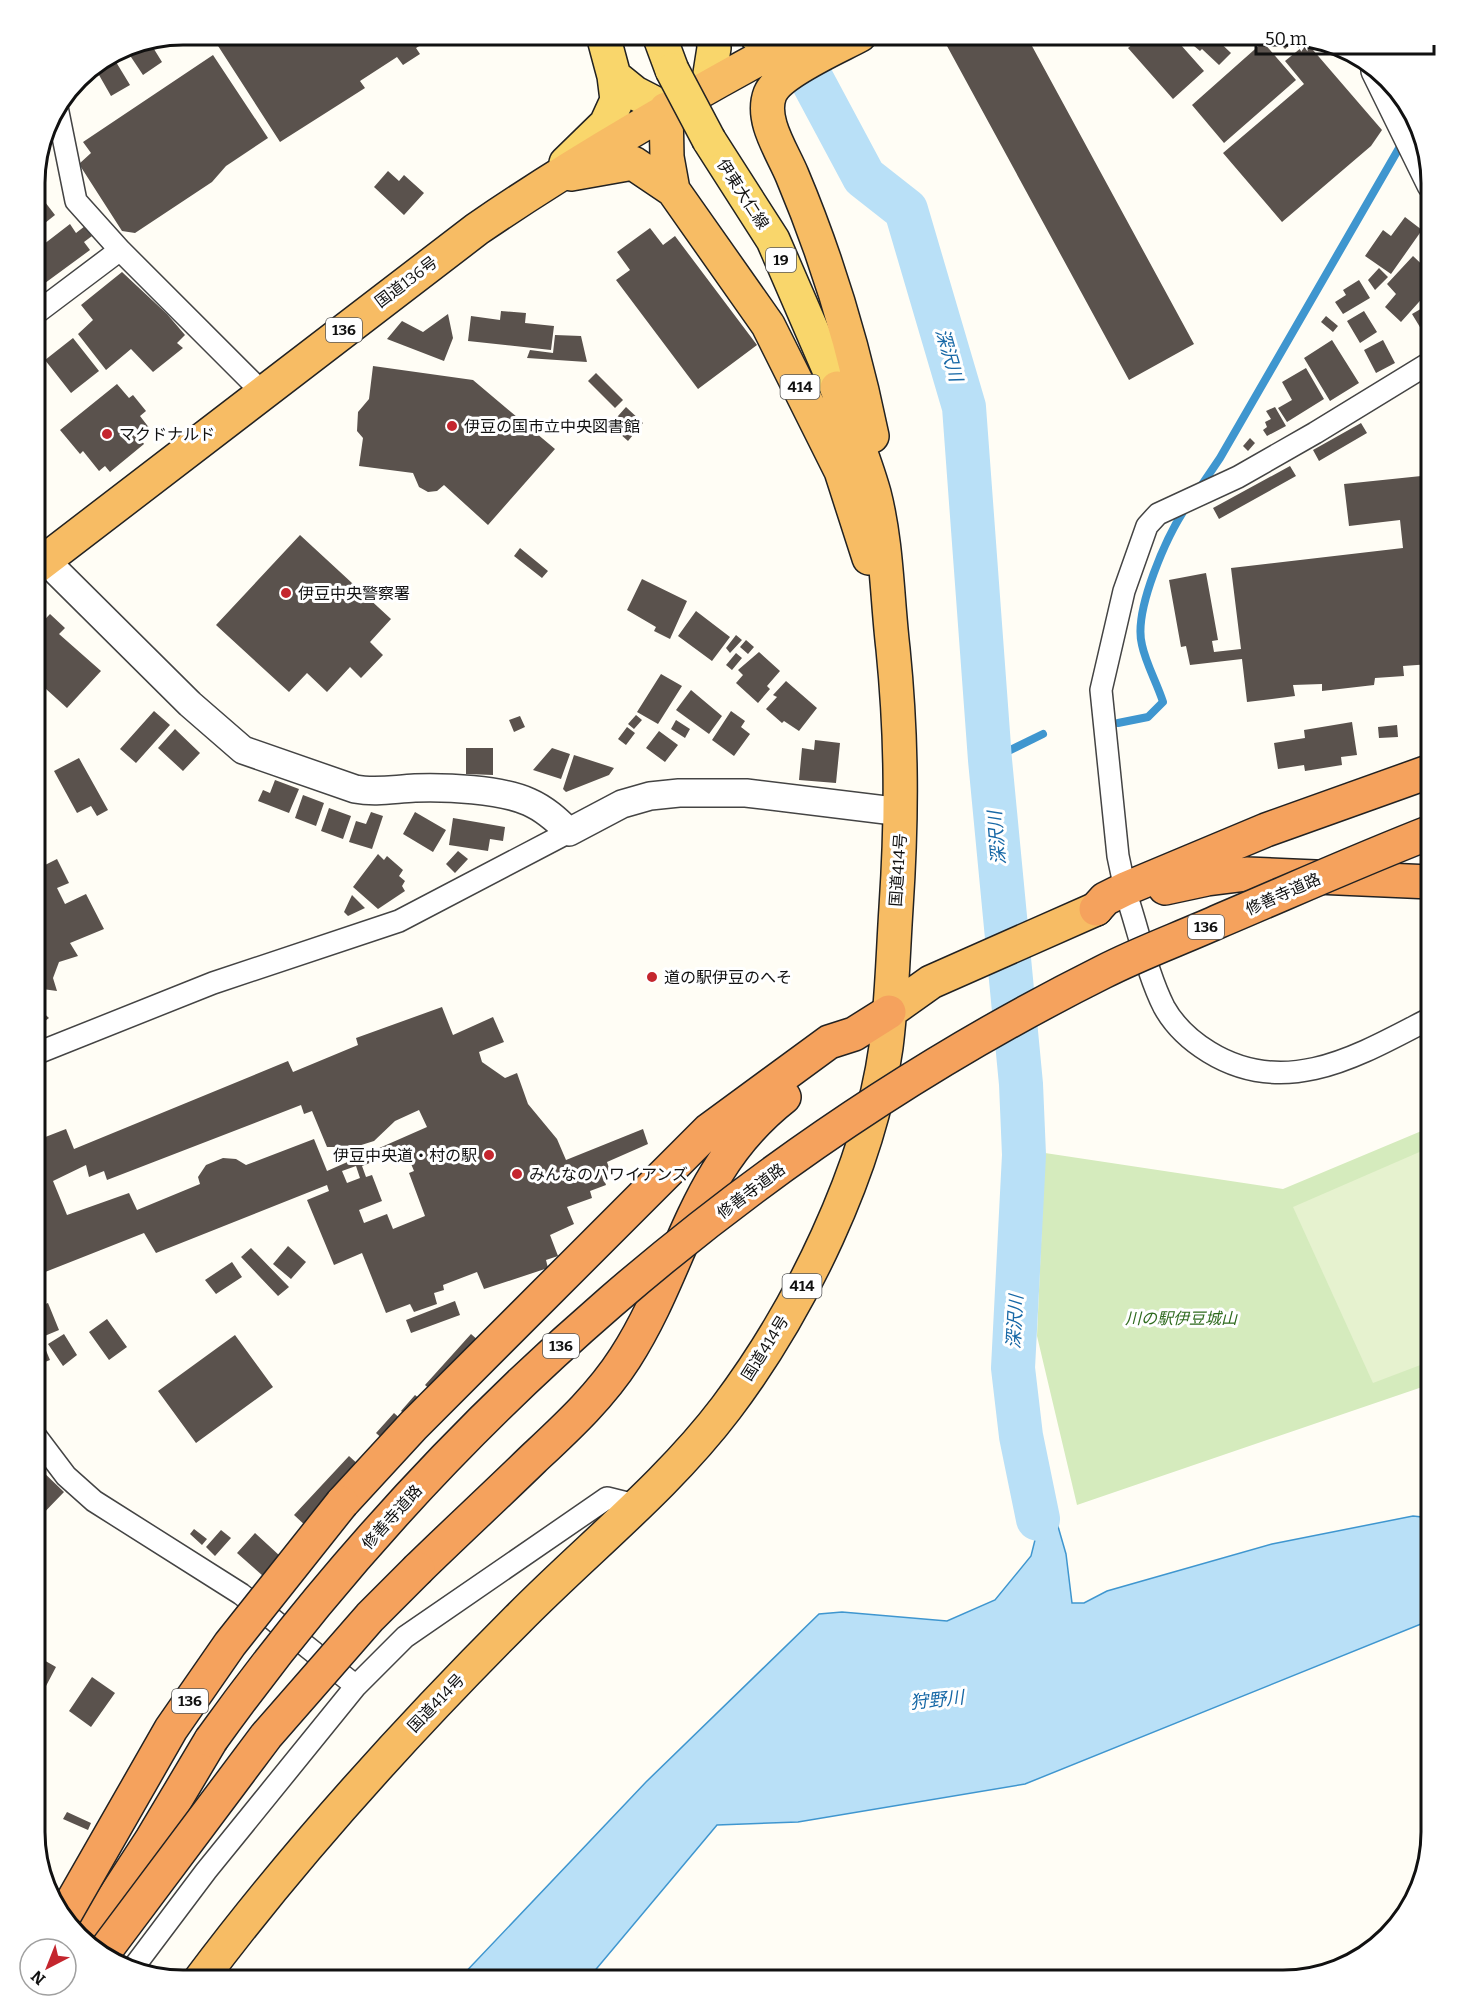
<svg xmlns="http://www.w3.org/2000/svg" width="1466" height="2015" font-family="Bitter,'Noto Sans JP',serif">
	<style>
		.green { fill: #d5ebbd }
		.pitch { fill: #e6f2cf }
		.water { fill: #b9e0f7; stroke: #3f96cf; stroke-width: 1.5 }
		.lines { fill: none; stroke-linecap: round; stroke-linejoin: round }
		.stream { stroke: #3f96cf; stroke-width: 8 }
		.river { stroke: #b9e0f7; stroke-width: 44 }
		.building { fill: #5a524d; fill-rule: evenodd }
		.minor-casing { stroke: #444; stroke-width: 24 }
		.tertiary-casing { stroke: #444; stroke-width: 30 }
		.primary-casing { stroke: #222; stroke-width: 36 }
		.trunk-casing { stroke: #222; stroke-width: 36 }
		.motorway-casing { stroke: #222; stroke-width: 36 }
		.minor { stroke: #fff; stroke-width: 21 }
		.tertiary { stroke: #fff; stroke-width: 27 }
		.primary { stroke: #f9d66b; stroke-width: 33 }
		.trunk { stroke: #f7bc64; stroke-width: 33 }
		.motorway { stroke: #f5a25d; stroke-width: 33 }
		.primary-bridge-casing { stroke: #222; stroke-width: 36; stroke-linecap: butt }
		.motorway-bridge-casing { stroke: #222; stroke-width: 36; stroke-linecap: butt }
		.primary-bridge { stroke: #f9d66b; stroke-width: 33 }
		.motorway-bridge { stroke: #f5a25d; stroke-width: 33 }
		.poi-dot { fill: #c4262e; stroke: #fff; stroke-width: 2 }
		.labels { text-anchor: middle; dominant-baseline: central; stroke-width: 6; stroke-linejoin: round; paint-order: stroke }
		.shield { fill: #fff; stroke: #585858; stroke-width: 1.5 }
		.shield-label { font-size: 15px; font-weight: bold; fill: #111 }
		.street-label { font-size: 16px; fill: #111; stroke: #fff }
		.poi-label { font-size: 16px; fill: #111; stroke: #fff; text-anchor: start }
		.park-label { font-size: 16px; font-style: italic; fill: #2f6b1f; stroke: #fff }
		.water-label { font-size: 18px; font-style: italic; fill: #1768a6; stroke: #fff }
		.rim { fill: none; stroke: #111; stroke-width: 3 }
	</style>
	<rect width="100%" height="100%" fill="#fffdf5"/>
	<path class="green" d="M1431,1127V1384L1077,1505L1037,1336L1045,1153L1283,1189Z"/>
	<path class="pitch" d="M1431,1147V1361L1373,1383L1293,1207Z"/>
	<path class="water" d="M1037,1454L1066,1554L1072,1603H1084L1107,1591L1272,1544L1413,1516L1431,1518V1620L1025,1784L798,1822L717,1825L587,1980H458L646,1782L819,1614L842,1612L947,1621L995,1600L1031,1556L1036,1536L1017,1468Z"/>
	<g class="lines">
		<path class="stream" d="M1199,489L1220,458L1402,143
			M1118,723L1148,717L1163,702C1157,683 1146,664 1142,645C1133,611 1167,535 1187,506
			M990,760L1043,734"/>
		<path class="river" d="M788,35L864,177L906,210L964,407L990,760L1021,1084L1024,1155L1013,1368L1021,1436L1038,1519"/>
	</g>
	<path class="building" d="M211,35H437L416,48L420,54L403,65L397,57L360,81L365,88L280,142Z
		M941,35H1026L1194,344L1129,380Z
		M1127,35H1172L1204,71L1173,99L1128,48L1134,43Z
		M1205,35H1212L1231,53L1219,65L1202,49L1200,51L1194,46Z
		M1272,35H1293L1298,37L1285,49Z
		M149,41L162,62L143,75L125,48Z
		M1263,42L1296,80L1224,143L1192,105Z
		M1307,43L1382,130L1371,146L1282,222L1223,153L1304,84L1285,61Z
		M213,55L268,138L226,166L212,182L135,233L122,231L79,164L91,153L83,142Z
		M113,57L130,85L111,96L95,68Z
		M388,171L399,181L404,175L424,193L404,215L374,187Z
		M35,189L55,215L35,231Z
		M1405,217L1422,230L1391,274L1365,256L1383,230L1391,236Z
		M70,224L76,233L85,226L92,236L84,242L90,250L41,286L35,278V251Z
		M650,228L663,245L675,236L757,345L698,389L616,280L630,270L617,252Z
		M1413,256L1431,273V280L1423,289L1427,293L1401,322L1385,307L1396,294L1387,284Z
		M1379,268L1388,277L1375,290L1368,280Z
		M122,272L167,314L185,335L177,343L183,348L153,372L131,349L106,370L78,334L93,320L81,305Z
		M1359,280L1370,298L1343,314L1335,302L1346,295L1343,290Z
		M1431,303V341L1429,342L1412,314Z
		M501,311L526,313L525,323L554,326L551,350L468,341L471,316L500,320Z
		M1364,311L1377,332L1360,343L1347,321Z
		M448,314L453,338L444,361L387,339L402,321L423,332Z
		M1326,316L1338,326L1333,332L1321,322Z
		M555,335L581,336L587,362L527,358L530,350L553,353Z
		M73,338L99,371L71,393L45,360Z
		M1332,340L1359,383L1330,401L1304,358Z
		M1383,340L1395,363L1376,373L1364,350Z
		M373,366L473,380L555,449L488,525L444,485L437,491L428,492L419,487L413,473L359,466L363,438L357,431L358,412L369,399Z
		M1306,368L1324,399L1287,422L1278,408L1292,400L1282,382Z
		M596,373L623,400L615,408L588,381Z
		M117,384L129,398L133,395L146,411L140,416L150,429L140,438L144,444L110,472L105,466L99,471L83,451L80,454L60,430Z
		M626,407L643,423L628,441L610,425Z
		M1275,407L1286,426L1267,436L1263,430L1267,427L1265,422L1271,419L1266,411Z
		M1361,423L1367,433L1319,461L1313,450Z
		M1250,438L1255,443L1248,451L1243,446Z
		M1290,466L1296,476L1219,519L1213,508Z
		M1431,475V664L1403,666L1404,676L1375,678L1374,685L1322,691V684L1293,685L1295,696L1247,702L1242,659L1190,665L1186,646L1181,647L1169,580L1206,573L1218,640L1212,641L1214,652L1241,649L1231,568L1403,548L1400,520L1349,526L1344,484Z
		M300,535L391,619L370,642L383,655L361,678L350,667L327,692L307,673L289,692L216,625Z
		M520,548L548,571L542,578L514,556Z
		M642,579L687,601L670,639L654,631L656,627L627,610Z
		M696,611L730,637L712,661L678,636Z
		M50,614L65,628L59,634L101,671L67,708L35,679V630Z
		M736,635L742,640L730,653L726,648Z
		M746,640L754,647L748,654L740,647Z
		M759,652L780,671L767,686L770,689L758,703L736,683L743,675L738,670Z
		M736,653L742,658L732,670L726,665Z
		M661,674L682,686L658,724L637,712Z
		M786,681L817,708L799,731L784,721L782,723L766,709L777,697L773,695Z
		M691,690L722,716L709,734L676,710Z
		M154,711L170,725L136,763L120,749Z
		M731,711L745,721L741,727L750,734L734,756L712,740Z
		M636,715L642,720L634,729L628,724Z
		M520,716L525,727L514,732L509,720Z
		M676,720L690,729L685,738L671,729Z
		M1352,722L1357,755L1341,757L1342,765L1305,771L1304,765L1278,769L1274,743L1305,738L1304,730Z
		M1397,725L1398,737L1379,738L1378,727Z
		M627,727L635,733L626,745L618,739Z
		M175,729L200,753L183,771L158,748Z
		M659,731L678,745L665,762L646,748Z
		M815,740L840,743L836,783L799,780L802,748L814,750Z
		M466,748H493V775L466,774Z
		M552,748L570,754L561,779L533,770Z
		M574,755L614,768L609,775L566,792L563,789Z
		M79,758L108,810L97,816L91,806L77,813L54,771Z
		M275,780L299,789L289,813L258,801L263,790L270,793Z
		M303,795L324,803L316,826L295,818Z
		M329,808L351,816L343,839L321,831Z
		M371,812L383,816L372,849L349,842L356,821L366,824Z
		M415,812L446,830L433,852L403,834Z
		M453,818L505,827L503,841L490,839L488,851L449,845Z
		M458,851L468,859L455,873L446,864Z
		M378,854L384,860L387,856L403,870L399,876L405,881L402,886L405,891L378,909L353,887Z
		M57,859L69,883L57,888L65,904L86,894L104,929L70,943L78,956L59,962L53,978L57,991L35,988V870Z
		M352,895L365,908L348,916L344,912Z
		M442,1007L453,1035L493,1017L504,1042L479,1052L482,1062L505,1078L517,1073L528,1104L557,1139L566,1160L643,1129L648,1144L607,1162L610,1171L602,1174L606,1185L590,1191L592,1198L567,1207L574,1224L550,1235L558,1256L546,1260L548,1268L484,1289L477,1272L443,1285L444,1290L434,1293L437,1304L414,1312L410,1304L386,1313L362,1253L334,1265L307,1200L329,1191L327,1185L156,1253L144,1233L35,1276V1141L66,1129L74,1149L288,1061L293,1072L358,1045L356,1038ZM301,1105L304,1114L312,1111L327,1147H355L374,1141L395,1121L419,1110L427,1127L327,1171L314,1139L246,1165L236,1159L223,1158L206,1165L198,1177L200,1184L137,1210L129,1193L67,1215L53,1181L86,1165L89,1177L104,1171L107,1180ZM405,1149L414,1171L409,1173L425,1216L393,1229L387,1214L364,1223L359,1210L382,1201L372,1175L366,1177L362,1166ZM356,1166L360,1178L347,1183L342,1171Z
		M38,1008L49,1018L37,1027L35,1012Z
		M288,1246L306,1262L291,1279L273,1264Z
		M251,1248L289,1287L278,1296L241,1257Z
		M232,1262L242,1277L216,1294L205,1280Z
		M455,1301L460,1315L411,1333L406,1320Z
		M48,1303L59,1330L35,1340V1308Z
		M107,1319L127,1347L109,1360L89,1332Z
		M64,1334L77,1355L63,1366L48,1344Z
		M471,1334L479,1341L432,1391L425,1385Z
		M235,1335L273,1387L196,1443L158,1391Z
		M42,1341L50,1360L35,1366V1344Z
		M415,1395L421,1400L407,1416L401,1411Z
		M394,1413L403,1421L385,1441L376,1433Z
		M349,1456L361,1467L307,1527L294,1515Z
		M39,1468L64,1492L35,1522V1472Z
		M194,1529L207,1539L202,1545L190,1534Z
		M221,1530L231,1538L215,1556L206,1547Z
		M255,1533L280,1556L263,1576L237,1553Z
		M35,1655L56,1667L35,1707Z
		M92,1677L115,1693L91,1727L69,1711Z
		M67,1812L91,1823L88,1830L63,1819Z"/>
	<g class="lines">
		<g class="minor-casing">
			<path id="minor" d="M57,107L76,201L120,250
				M35,314L120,250L262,392
				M1125,889L1118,856L1101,690L1124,591L1147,526L1158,514L1238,477L1315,433L1431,362
				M1129,903C1140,937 1148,975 1164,1007C1174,1025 1191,1041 1209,1052C1287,1100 1361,1054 1431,1018
				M35,1054L213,983L399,921L569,832
				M35,1435L66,1476L94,1501L241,1594L356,1686
				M133,1968L206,1871L356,1686L405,1637L607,1498L635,1505"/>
		</g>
		<g class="tertiary-casing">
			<path id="tertiary" d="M1375,71L1431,185
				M45,560L190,704L243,750L355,789C376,793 394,789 415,788C446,787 500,789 529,802C545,809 557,820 569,832L622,804L650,796L679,793H746L902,812"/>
		</g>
		<g class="primary-casing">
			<path id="primary" d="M603,35L614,76L635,93L666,109
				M659,35L672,70
				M756,35H757
				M708,86L714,48L713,35
				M709,140L773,240L837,388
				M566,163L606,124L617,100L614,76"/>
		</g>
		<g class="trunk-casing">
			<path id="trunk" d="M860,35C838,47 779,72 770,94C760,120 782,151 792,175C827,258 854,348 872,436
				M666,109L667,157L673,190
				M571,174L633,163L673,190L768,325L841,471L869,558
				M35,568L477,229C582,157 691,95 803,35
				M889,1012L931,982L1096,909
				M200,1980C296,1852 405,1732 518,1619C587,1549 667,1486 726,1408C800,1310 869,1169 886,1047C892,1001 893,954 896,908C902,818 902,739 893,649C887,598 887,543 874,493C864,457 849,423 837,388"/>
		</g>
		<g class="motorway-casing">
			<path id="motorway" d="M1165,888L1207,879L1247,874L1431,882
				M1096,909L1105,899L1125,889L1266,830L1431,771
				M342,1503L413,1426L709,1130L829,1042L854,1034L889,1012
				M418,1569C456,1532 495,1496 533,1459C566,1428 600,1397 625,1358C684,1266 691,1170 784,1097
				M87,1939L152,1839L211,1740"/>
		</g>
		<use href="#minor" class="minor"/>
		<use href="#tertiary" class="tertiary"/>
		<use href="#primary" class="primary"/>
		<use href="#trunk" class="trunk"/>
		<use href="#motorway" class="motorway"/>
		<g class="primary-bridge-casing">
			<path id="primary-bridge" d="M672,70L709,140"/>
		</g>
		<g class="motorway-bridge-casing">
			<path id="motorway-bridge" d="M211,1740C442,1418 749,1149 1103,972C1140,953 1179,939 1217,922C1288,892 1359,860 1431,832
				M64,1916L171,1729L230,1644L342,1503
				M102,1955L266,1736L370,1617L418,1569"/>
		</g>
		<use href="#primary-bridge" class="primary-bridge"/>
		<use href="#motorway-bridge" class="motorway-bridge"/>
	</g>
	<g class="poi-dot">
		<circle cx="452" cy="426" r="6"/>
		<circle cx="107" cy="434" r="6"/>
		<circle cx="286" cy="593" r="6"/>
		<circle cx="652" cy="977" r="6"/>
		<circle cx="489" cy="1155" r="6"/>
		<circle cx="517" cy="1174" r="6"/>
	</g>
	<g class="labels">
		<g class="shield">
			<rect x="766" y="248" width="30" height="24" rx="4.5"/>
			<rect x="326" y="318" width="36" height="24" rx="4.5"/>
			<rect x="780.5" y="375" width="39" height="24" rx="4.5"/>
			<rect x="1188" y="915" width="36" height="24" rx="4.5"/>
			<rect x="782.5" y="1274" width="39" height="24" rx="4.5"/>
			<rect x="543" y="1334" width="36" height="24" rx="4.5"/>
			<rect x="172" y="1689" width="36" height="24" rx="4.5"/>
		</g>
		<g class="shield-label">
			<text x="781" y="260">19</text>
			<text x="344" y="330">136</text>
			<text x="800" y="387">414</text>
			<text x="1206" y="927">136</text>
			<text x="802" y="1286">414</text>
			<text x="561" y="1346">136</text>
			<text x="190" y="1701">136</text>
		</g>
		<g class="street-label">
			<text transform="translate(743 194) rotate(57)">伊東大仁線</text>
			<text transform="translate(406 282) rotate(-37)">国道136号</text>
			<text transform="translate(898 870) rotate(-86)">国道414号</text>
			<text transform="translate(1283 894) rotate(-24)">修善寺道路</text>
			<text transform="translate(751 1191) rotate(-37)">修善寺道路</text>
			<text transform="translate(765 1348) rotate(-58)">国道414号</text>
			<text transform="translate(392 1517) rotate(-48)">修善寺道路</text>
			<text transform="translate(436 1703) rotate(-46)">国道414号</text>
		</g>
		<g class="poi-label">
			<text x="464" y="426">伊豆の国市立中央図書館</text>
			<text x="119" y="434">マクドナルド</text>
			<text x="298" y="593">伊豆中央警察署</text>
			<text x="664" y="977">道の駅伊豆のへそ</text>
			<text x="477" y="1155" text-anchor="end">伊豆中央道・村の駅</text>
			<text x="529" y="1174">みんなのハワイアンズ</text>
		</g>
		<g class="park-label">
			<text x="1181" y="1318">川の駅伊豆城山</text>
		</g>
		<g class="water-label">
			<text transform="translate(949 355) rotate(74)">深沢川</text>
			<text transform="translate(997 838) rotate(-95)">深沢川</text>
			<text transform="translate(1015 1322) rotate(-87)">深沢川</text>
			<text transform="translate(937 1700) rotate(-6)">狩野川</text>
		</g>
	</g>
	<path d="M0 0H1466V2015H0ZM183 45H1283A138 138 0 0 1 1421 183V1832A138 138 0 0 1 1283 1970H183A138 138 0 0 1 45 1832V183A138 138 0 0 1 183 45Z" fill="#fff" fill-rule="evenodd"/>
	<path class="rim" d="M183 45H1283A138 138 0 0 1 1421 183V1832A138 138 0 0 1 1283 1970H183A138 138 0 0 1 45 1832V183A138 138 0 0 1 183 45Z"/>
	<g transform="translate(48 1967) rotate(222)"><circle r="28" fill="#ffffff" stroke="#a0a0a0" stroke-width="1.5"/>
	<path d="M0-4.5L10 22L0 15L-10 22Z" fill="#c4262e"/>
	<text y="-9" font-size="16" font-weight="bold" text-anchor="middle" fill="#111111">N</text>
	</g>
	<path d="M1256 45v9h178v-9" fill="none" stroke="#111111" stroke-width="3"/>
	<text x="1265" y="45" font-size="18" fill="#111111" stroke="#ffffff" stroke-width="4.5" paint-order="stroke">50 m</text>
</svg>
